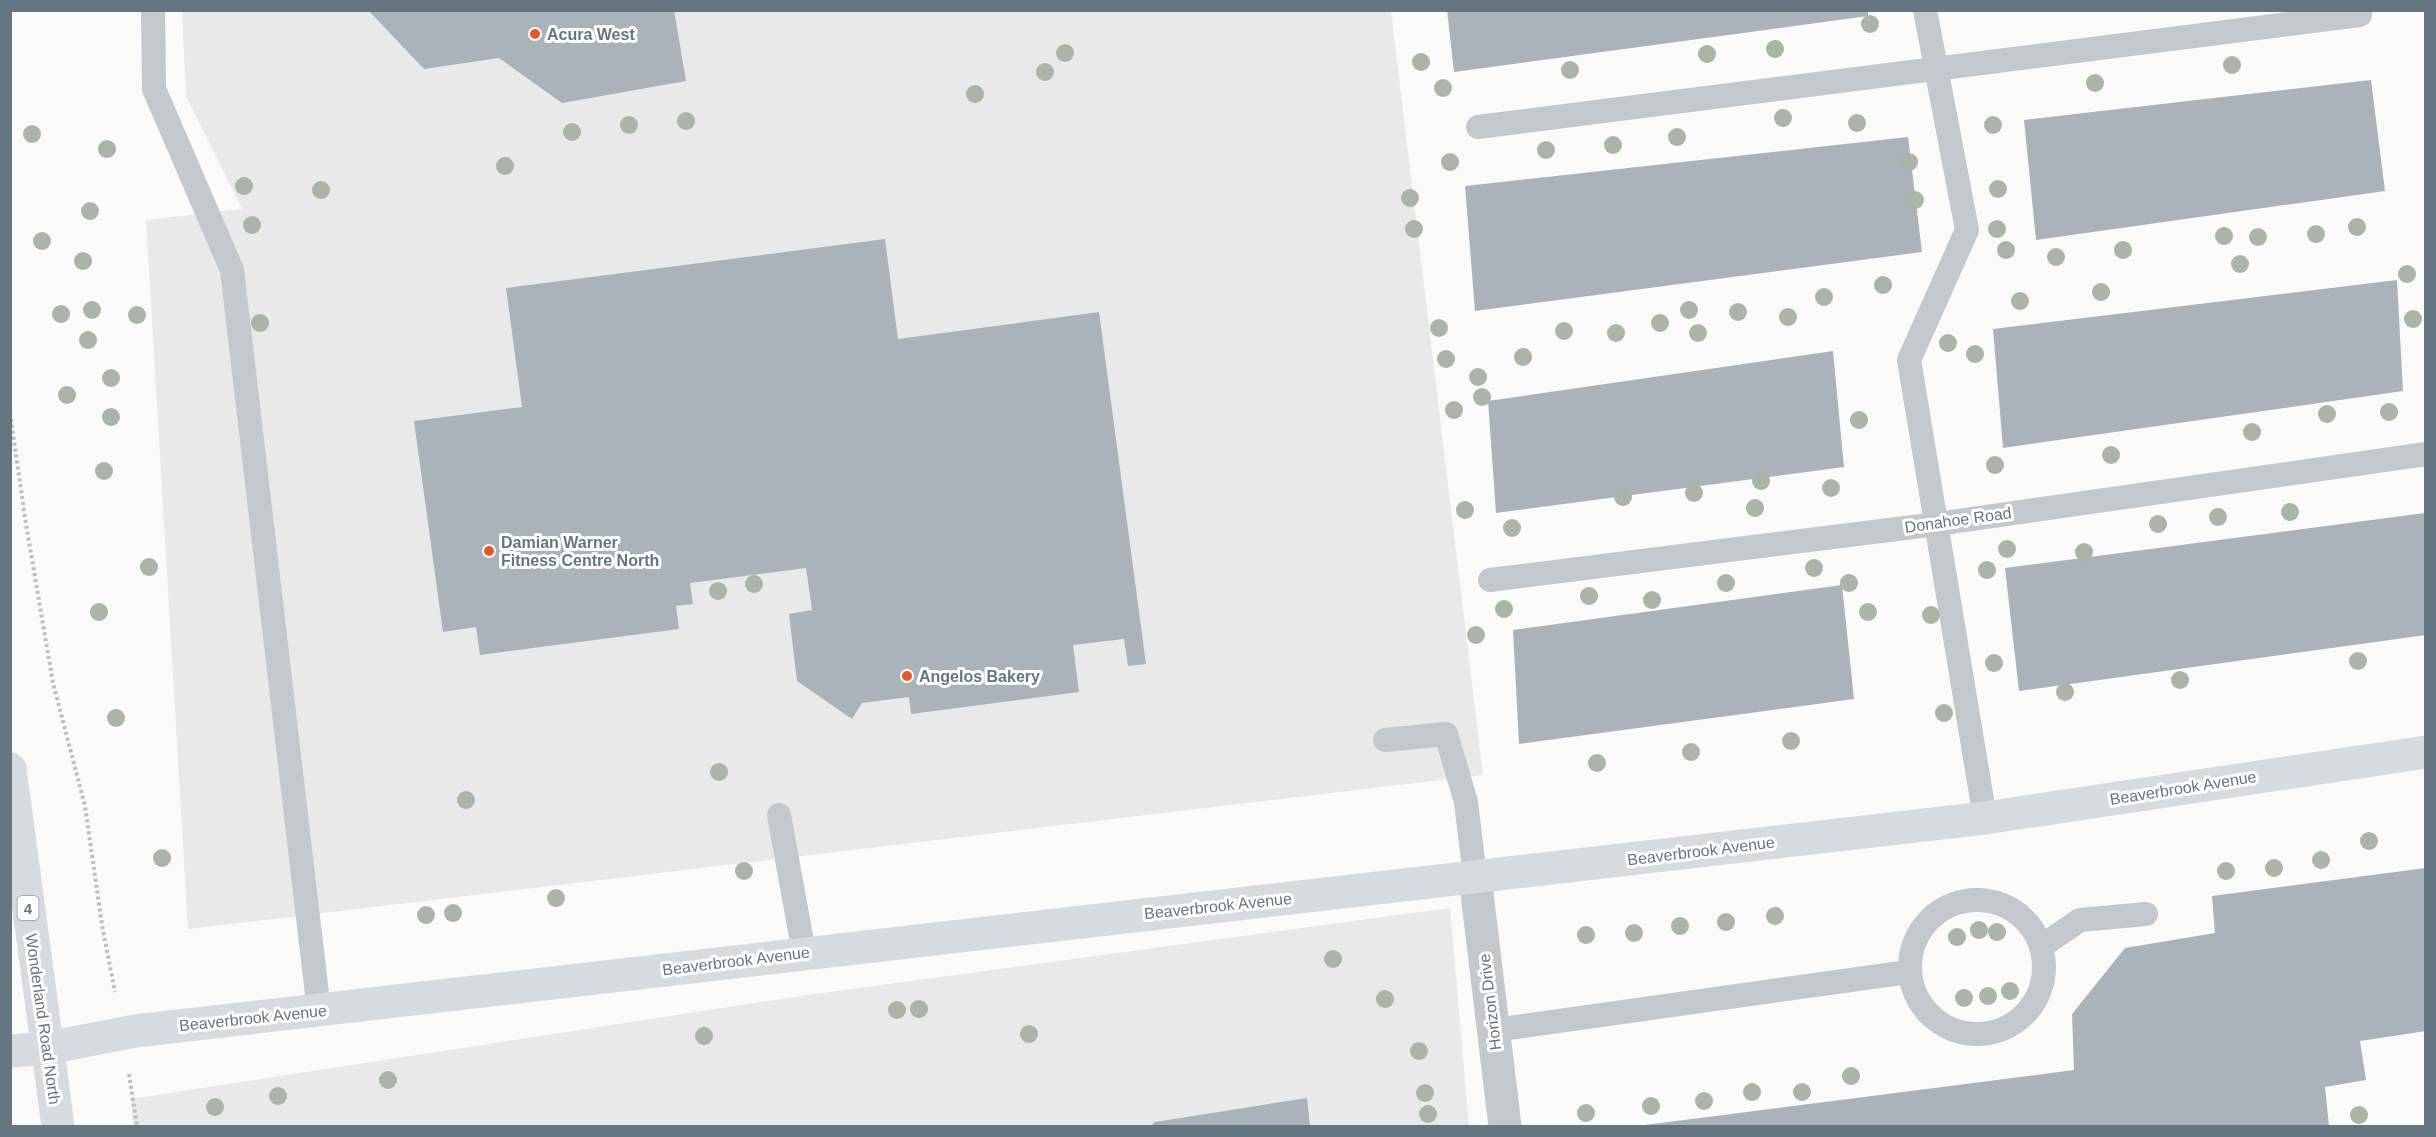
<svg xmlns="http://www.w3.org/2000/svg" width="2436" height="1137" font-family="Helvetica,sans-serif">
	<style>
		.built { fill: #e8e9e9 }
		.building { fill: #aab3b9 }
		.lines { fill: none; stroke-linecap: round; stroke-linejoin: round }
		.path { stroke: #bbbfc2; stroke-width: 4; stroke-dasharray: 3 3; stroke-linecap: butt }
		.lane { stroke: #c3c8cc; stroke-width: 24 }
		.street { stroke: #c3c8cc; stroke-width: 33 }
		.secondary { stroke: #d6dbdf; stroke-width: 33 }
		.primary { stroke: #d6dbdf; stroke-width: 33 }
		.tree { fill: #aab4a7 }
		.poi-dot { fill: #e4572e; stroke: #fff; stroke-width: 2 }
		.labels { text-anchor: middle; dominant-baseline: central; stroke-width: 6; stroke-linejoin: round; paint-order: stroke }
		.shield { fill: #fff; stroke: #939fa8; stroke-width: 1.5 }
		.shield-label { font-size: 15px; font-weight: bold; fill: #657683 }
		.poi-label { font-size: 16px; font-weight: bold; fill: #657683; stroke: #fff; text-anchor: start }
		.street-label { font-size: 16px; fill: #657683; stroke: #fff }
	</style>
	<rect width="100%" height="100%" fill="#fafaf8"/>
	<path class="built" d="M182,11H1391L1483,775L188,929L146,220L242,209L186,96Z
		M1450,908L1469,1126H133L131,1099L807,995Z"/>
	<path class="building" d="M368,10H674L686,81L562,103L499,58L424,69Z
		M1447,10H1868V16L1454,72Z
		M2371,80L2385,191L2036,240L2024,120Z
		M1908,137L1922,252L1475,311L1465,186Z
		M885,239L898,339L1099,312L1146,664L1128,666L1124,639L1073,645L1079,692L911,714L909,697L862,703L852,719L797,681L789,614L812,610L806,568L690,583L693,604L676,606L679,629L480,655L476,627L443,632L414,421L522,407L506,288Z
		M2397,280L2403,391L2003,448L1993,329Z
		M1833,351L1844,467L1496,513L1488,401Z
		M2425,513L2426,635L2019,691L2005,568Z
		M1842,585L1854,699L1519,744L1513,630Z
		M2426,868V1031L2360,1041L2366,1080L2325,1087L2329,1126H1645V1125L2074,1070L2072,1014L2125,948L2215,933L2212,896Z
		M1307,1098L1310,1126H1151L1155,1122Z"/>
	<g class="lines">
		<path class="path" d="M10,413L25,518L53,683L85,806L102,925L115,992
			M129,1074L137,1126"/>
		<path class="lane" d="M153,10L154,89L232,270L319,1011
			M1925,10L1967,230L1909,360L1985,818
			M1478,127L2360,15
			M1490,580L1937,524L2426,454
			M1385,740L1446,734L1466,802L1475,877
			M779,815L804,953
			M1910 967a67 67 0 1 1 134 0a67 67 0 1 1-134 0Z
			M2042,946L2080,920L2146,914
			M1494,1030L1908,972"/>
		<path class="street" d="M1475,877L1505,1126"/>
		<path class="secondary" d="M10,1051L48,1048L135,1031L1985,818L2426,752"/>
		<path class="primary" d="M10,769L58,1126"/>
	</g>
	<g class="tree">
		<circle cx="1870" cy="24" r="9"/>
		<circle cx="1775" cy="49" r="9"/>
		<circle cx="1065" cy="53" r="9"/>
		<circle cx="1707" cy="54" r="9"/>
		<circle cx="1421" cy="62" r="9"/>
		<circle cx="2232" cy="65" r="9"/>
		<circle cx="1570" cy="70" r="9"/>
		<circle cx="1045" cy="72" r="9"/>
		<circle cx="2095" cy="83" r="9"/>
		<circle cx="1443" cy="88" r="9"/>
		<circle cx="975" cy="94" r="9"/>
		<circle cx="1783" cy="118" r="9"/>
		<circle cx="686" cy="121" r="9"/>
		<circle cx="1857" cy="123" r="9"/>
		<circle cx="629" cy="125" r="9"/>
		<circle cx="1993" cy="125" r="9"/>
		<circle cx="572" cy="132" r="9"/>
		<circle cx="32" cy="134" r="9"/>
		<circle cx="1677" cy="137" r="9"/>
		<circle cx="1613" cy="145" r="9"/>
		<circle cx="107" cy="149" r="9"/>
		<circle cx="1546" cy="150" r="9"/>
		<circle cx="1450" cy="162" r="9"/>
		<circle cx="1909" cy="162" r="9"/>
		<circle cx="505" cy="166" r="9"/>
		<circle cx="244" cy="186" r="9"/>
		<circle cx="1998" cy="189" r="9"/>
		<circle cx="321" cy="190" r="9"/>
		<circle cx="1410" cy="198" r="9"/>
		<circle cx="1915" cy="200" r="9"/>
		<circle cx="90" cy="211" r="9"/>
		<circle cx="252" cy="225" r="9"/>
		<circle cx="2357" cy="227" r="9"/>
		<circle cx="1414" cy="229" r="9"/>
		<circle cx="1997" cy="229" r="9"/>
		<circle cx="2316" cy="234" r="9"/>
		<circle cx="2224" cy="236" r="9"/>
		<circle cx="2258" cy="237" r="9"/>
		<circle cx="42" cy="241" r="9"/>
		<circle cx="2006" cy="250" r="9"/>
		<circle cx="2123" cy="250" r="9"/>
		<circle cx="2056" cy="257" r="9"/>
		<circle cx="83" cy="261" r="9"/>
		<circle cx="2240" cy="264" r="9"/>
		<circle cx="2407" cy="274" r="9"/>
		<circle cx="1883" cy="285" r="9"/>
		<circle cx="2101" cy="292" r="9"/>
		<circle cx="1824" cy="297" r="9"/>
		<circle cx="2020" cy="301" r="9"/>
		<circle cx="92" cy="310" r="9"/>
		<circle cx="1689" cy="310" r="9"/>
		<circle cx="1738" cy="312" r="9"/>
		<circle cx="61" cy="314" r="9"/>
		<circle cx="137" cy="315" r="9"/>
		<circle cx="1788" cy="317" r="9"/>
		<circle cx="2413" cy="319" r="9"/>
		<circle cx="260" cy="323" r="9"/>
		<circle cx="1660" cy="323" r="9"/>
		<circle cx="1439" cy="328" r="9"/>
		<circle cx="1564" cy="331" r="9"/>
		<circle cx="1616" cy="333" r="9"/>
		<circle cx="1698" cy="333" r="9"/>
		<circle cx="88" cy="340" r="9"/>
		<circle cx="1948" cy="343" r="9"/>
		<circle cx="1975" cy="354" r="9"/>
		<circle cx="1523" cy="357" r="9"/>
		<circle cx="1446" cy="359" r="9"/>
		<circle cx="1478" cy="377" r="9"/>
		<circle cx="111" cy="378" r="9"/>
		<circle cx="67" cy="395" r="9"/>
		<circle cx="1482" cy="397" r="9"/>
		<circle cx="1454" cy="410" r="9"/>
		<circle cx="2389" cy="412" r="9"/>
		<circle cx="2327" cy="414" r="9"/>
		<circle cx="111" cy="417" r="9"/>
		<circle cx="1859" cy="420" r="9"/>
		<circle cx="2252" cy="432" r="9"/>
		<circle cx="2111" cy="455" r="9"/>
		<circle cx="1995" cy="465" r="9"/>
		<circle cx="104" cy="471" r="9"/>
		<circle cx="1761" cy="481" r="9"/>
		<circle cx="1831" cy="488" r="9"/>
		<circle cx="1694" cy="493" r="9"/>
		<circle cx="1623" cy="497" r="9"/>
		<circle cx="1755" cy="508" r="9"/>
		<circle cx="1465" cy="510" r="9"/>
		<circle cx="2290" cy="512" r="9"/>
		<circle cx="2218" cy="517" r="9"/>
		<circle cx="2158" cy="524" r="9"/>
		<circle cx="1512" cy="528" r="9"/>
		<circle cx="2007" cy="549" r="9"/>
		<circle cx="2084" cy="552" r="9"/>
		<circle cx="149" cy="567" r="9"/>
		<circle cx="1814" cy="568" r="9"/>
		<circle cx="1987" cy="570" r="9"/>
		<circle cx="1726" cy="583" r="9"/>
		<circle cx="1849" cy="583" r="9"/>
		<circle cx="754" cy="584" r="9"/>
		<circle cx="718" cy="591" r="9"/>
		<circle cx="1589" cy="596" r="9"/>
		<circle cx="1652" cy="600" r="9"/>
		<circle cx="1504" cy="609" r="9"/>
		<circle cx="99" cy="612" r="9"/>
		<circle cx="1868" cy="612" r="9"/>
		<circle cx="1931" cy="615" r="9"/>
		<circle cx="1476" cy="635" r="9"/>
		<circle cx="2358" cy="661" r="9"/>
		<circle cx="1994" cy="663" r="9"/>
		<circle cx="2180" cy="680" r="9"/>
		<circle cx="2065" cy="692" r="9"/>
		<circle cx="1944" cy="713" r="9"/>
		<circle cx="116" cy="718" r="9"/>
		<circle cx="1791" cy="741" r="9"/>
		<circle cx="1691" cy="752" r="9"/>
		<circle cx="1597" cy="763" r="9"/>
		<circle cx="719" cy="772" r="9"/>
		<circle cx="466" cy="800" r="9"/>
		<circle cx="2369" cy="841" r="9"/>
		<circle cx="162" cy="858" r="9"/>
		<circle cx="2321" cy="860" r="9"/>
		<circle cx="2274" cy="868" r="9"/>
		<circle cx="744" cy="871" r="9"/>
		<circle cx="2226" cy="871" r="9"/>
		<circle cx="556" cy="898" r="9"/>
		<circle cx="453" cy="913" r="9"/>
		<circle cx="426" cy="915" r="9"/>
		<circle cx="1775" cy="916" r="9"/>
		<circle cx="1726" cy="922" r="9"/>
		<circle cx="1680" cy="926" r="9"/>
		<circle cx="1979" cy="930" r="9"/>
		<circle cx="1997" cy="932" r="9"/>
		<circle cx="1634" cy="933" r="9"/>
		<circle cx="1586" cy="935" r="9"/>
		<circle cx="1957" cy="937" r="9"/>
		<circle cx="1333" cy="959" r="9"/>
		<circle cx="2010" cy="991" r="9"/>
		<circle cx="1988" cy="996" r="9"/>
		<circle cx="1964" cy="998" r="9"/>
		<circle cx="1385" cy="999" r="9"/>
		<circle cx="919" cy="1009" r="9"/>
		<circle cx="897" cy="1010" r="9"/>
		<circle cx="1029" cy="1034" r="9"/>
		<circle cx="704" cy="1036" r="9"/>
		<circle cx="1419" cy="1051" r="9"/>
		<circle cx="1851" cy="1076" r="9"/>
		<circle cx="388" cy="1080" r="9"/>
		<circle cx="1752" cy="1092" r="9"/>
		<circle cx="1802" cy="1092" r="9"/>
		<circle cx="1425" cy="1093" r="9"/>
		<circle cx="278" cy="1096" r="9"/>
		<circle cx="1704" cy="1101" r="9"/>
		<circle cx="1651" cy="1106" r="9"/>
		<circle cx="215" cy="1107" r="9"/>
		<circle cx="1586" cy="1113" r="9"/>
		<circle cx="1428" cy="1114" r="9"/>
		<circle cx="2359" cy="1115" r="9"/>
	</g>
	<g class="poi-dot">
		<circle cx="535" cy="34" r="6"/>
		<circle cx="489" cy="551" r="6"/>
		<circle cx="907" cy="676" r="6"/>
	</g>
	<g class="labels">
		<rect class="shield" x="17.5" y="896" width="21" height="24" rx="4.5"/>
		<g class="shield-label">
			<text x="28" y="908">4</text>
		</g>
		<g class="poi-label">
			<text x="547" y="34">Acura West</text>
			<text x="501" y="542">Damian Warner<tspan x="501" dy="18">Fitness Centre North</tspan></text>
			<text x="919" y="676">Angelos Bakery</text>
		</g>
		<g class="street-label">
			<text transform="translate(1958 520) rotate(-8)">Donahoe Road</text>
			<text transform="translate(2183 788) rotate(-9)">Beaverbrook Avenue</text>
			<text transform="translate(1701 851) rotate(-7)">Beaverbrook Avenue</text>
			<text transform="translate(1218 906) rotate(-6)">Beaverbrook Avenue</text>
			<text transform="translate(736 961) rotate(-7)">Beaverbrook Avenue</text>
			<text transform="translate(1490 1002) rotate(-97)">Horizon Drive</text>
			<text transform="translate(253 1018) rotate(-6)">Beaverbrook Avenue</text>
			<text transform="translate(43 1019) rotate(82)">Wonderland Road North</text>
		</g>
	</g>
	<rect width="2436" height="1137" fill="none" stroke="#657683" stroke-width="24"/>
</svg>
